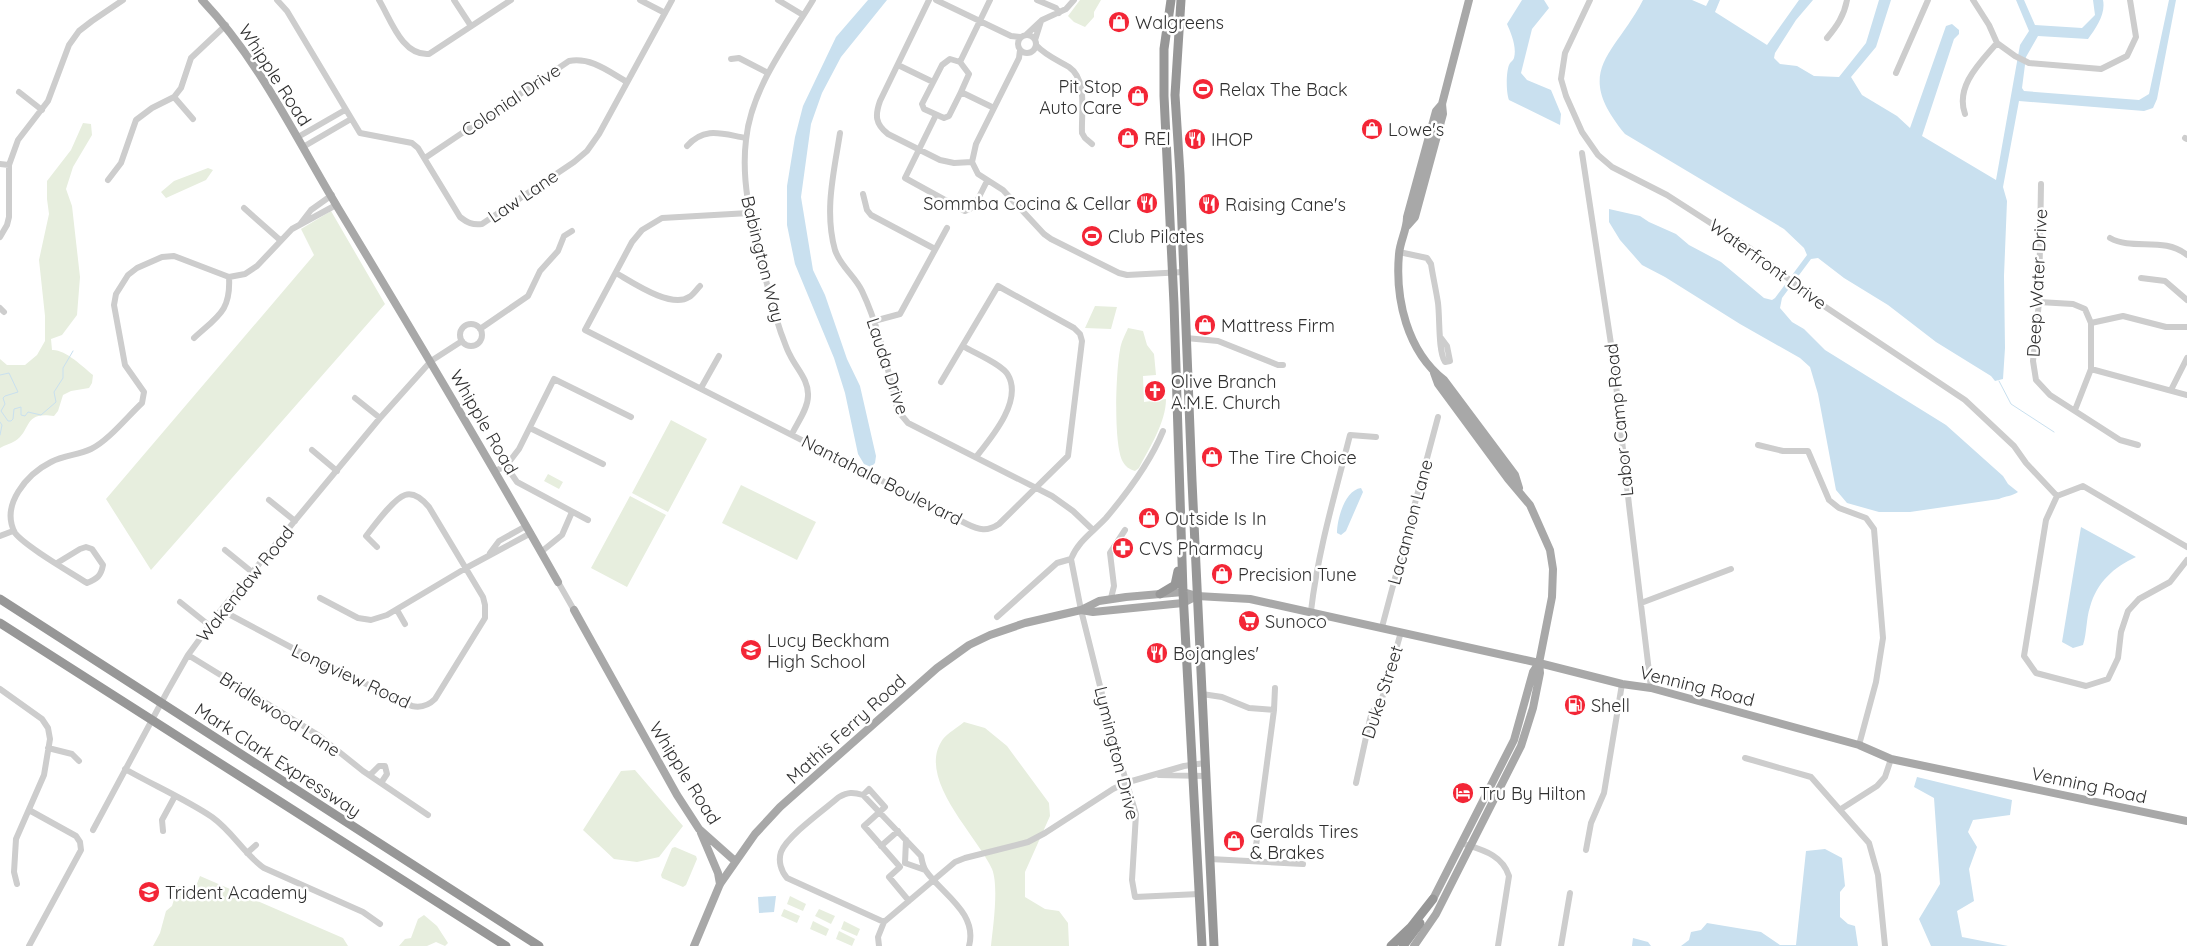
<svg xmlns="http://www.w3.org/2000/svg" width="2187" height="946" font-family="Quicksand,sans-serif">
	<style>
		.green { fill: #e7eede }
		.water { fill: #c9e0ef }
		.lines { fill: none; stroke-linecap: round; stroke-linejoin: round }
		.stream { stroke: #c9e0ef; stroke-width: 1 }
		.minor { stroke: #cdcdcd; stroke-width: 6 }
		.major { stroke: #a8a8a8; stroke-width: 8 }
		.highway { stroke: #979797; stroke-width: 9 }
		.labels { text-anchor: middle; dominant-baseline: central; stroke-width: 5; stroke-linejoin: round; paint-order: stroke }
		.poi-label { font-size: 18px; fill: #303030; stroke: #fff; text-anchor: start }
		.street-label { font-size: 18px; fill: #303030; stroke: #fff }
	</style>
	<rect width="100%" height="100%" fill="#fff"/>
	<path class="green" d="M1080,0H1101L1094,12V17L1085,27L1074,22L1068,16Z
		M83,123L91,124L92,135L73,167L66,189L72,206L80,277L77,315L62,335L51,339L52,350C65,349 83,367 93,375L92,383L89,388L71,391L63,395L58,411L54,416C23,411 32,430 15,441C10,444 5,445 0,448V359L7,365H25L37,355L45,341V316L39,260L49,214L47,199V181L71,150Z
		M208,168L213,170L206,180L166,198L161,192L174,181Z
		M331,211L385,304L151,570L106,499L314,255L301,229Z
		M1095,306L1117,307L1111,329L1085,328Z
		M1128,328L1143,331L1147,345L1154,354L1156,375L1143,376L1144,402L1166,399C1166,423 1149,448 1139,468L1135,471C1129,469 1126,467 1123,462C1113,445 1116,370 1120,350C1121,342 1125,335 1128,328Z
		M671,420L707,439L668,512L632,493Z
		M548,474L563,482L559,489L544,481Z
		M741,485L816,522L797,560L722,523Z
		M630,496L666,515L627,587L591,568Z
		M964,722L985,728L1007,746L1049,803L1050,816L1025,872V897L1045,909L1059,911L1068,923L1069,946H991C993,927 999,886 992,869C977,835 915,778 943,739C948,733 958,727 964,722Z
		M635,770L683,826L659,857L637,862L614,859L583,830L621,771Z
		M675,847L696,856L697,859L686,885L683,887L662,878L661,875L672,848Z
		M200,876L343,938L348,946H153L160,933L166,911L172,906L178,886L194,891Z
		M790,896L806,904L803,911L787,904Z
		M784,909L800,916L797,923L781,916Z
		M819,909L835,916L831,924L815,916Z
		M424,915L437,926L448,943L445,946L436,942L427,946H399L405,939L411,938L418,919Z
		M813,921L829,929L826,936L810,929Z
		M844,921L860,929L857,936L841,929Z
		M839,931L855,939L852,946L836,939Z"/>
	<path class="water" d="M868,0H887L841,57L822,93L811,124L801,197L813,270L825,295L847,359L860,386L876,456L875,463L871,467L864,464L858,454L845,393L834,358L795,264L787,225V186L795,137L803,106L836,37Z
		M1522,0H1544L1549,8L1532,29L1521,73L1527,80L1551,90L1561,114L1560,125L1509,100C1506,92 1506,73 1509,65C1510,62 1513,61 1514,58C1517,47 1511,33 1507,24Z
		M1643,0H1692L1706,6L1709,0H1720L1715,12L1767,45L1799,0H1813L1796,20L1775,53L1774,58L1780,64L1797,66L1814,76L1839,77L1866,43L1879,0H1891L1876,47L1851,77L1862,95L1897,116L1910,128L1946,26L1952,24L1959,30V34L1954,39L1922,136L1996,180L2020,45L2029,31L2016,0H2024L2035,25L2082,28L2095,15L2093,0H2103C2106,14 2096,28 2088,39L2038,36L2026,57L2022,88L2024,91L2139,100L2149,94L2169,0H2176L2157,99L2153,108L2144,111L2019,101L2003,187L2007,201L2004,276L2005,348L2003,379L1995,381L1991,376L1936,342L1888,305L1844,278L1818,258L1811,259L1782,298L1780,308L1792,322L1804,329L1825,350L1946,425L2003,476L2008,484L2018,492C2013,496 2005,496 1999,499L1910,512H1879L1847,503L1836,490L1818,394L1810,367L1800,358L1740,324L1665,277L1642,265L1620,240L1609,222V209L1640,216L1649,222L1676,234L1689,245L1721,262L1764,298L1772,300L1775,298L1807,255L1804,248L1784,229L1625,134C1572,70 1614,56 1643,0Z
		M1361,488L1363,492L1346,531L1341,535L1337,533C1337,519 1345,490 1361,488Z
		M2081,527L2136,557C2114,567 2097,582 2090,607C2086,619 2087,633 2083,645L2073,648L2062,642Z
		M1917,777L2012,800L2010,815L1973,820L1968,832L1977,847L1969,869L1974,901L1957,911L1962,937L2008,946H1931L1919,919L1940,884L1934,798L1914,787Z
		M1825,849L1842,858L1845,886L1840,892V917L1848,924L1855,926L1858,946H1681L1689,940L1691,932L1701,930L1707,923L1761,932L1780,945H1796L1806,851Z
		M776,896L774,912L759,913L758,897Z
		M1633,938L1648,942L1651,946H1632Z"/>
	<g class="lines">
		<path class="stream" d="M0,375L9,373L18,392L5,396L3,398L5,404L1,411L8,421H11L13,419L14,409L21,407V415L25,416L28,412L41,415L56,402L54,392L63,378V368L73,351
			M1999,381L2011,404L2054,432
			M0,422L2,425L0,435"/>
		<path class="minor" d="M277,0L287,11L360,133L412,143L418,148L460,217C468,223 472,225 482,224L574,162L587,151L599,134L672,0
			M379,0C391,20 402,56 429,54L511,0
			M454,0L471,26
			M640,0L665,13
			M778,0L803,15
			M929,0L880,101C875,115 875,124 888,134L940,160L954,163L972,162L976,144L1019,58L1020,50
			M936,0L1011,36L1020,37
			M990,0L960,62L969,74L961,92L994,108
			M1037,0L1056,8L1059,13
			M1590,0L1565,53L1561,79L1566,96L1582,132L1598,155L1612,167L1667,195L1751,249L1815,300L1965,400L2014,446L2026,463L2057,496
			M1973,0L1989,25L1997,43L2015,56L2029,63L2101,69L2127,56L2136,37L2130,0
			M1018 44a9 9 0 1 1 18 0a9 9 0 1 1-18 0Z
			M1026,35L1042,20L1066,9L1074,0
			M1827,38C1837,26 1844,16 1847,0
			M1035,40L1041,21
			M1036,45C1045,55 1057,60 1069,67C1088,80 1081,113 1082,133L1085,138L1092,144
			M731,59L739,58L768,73
			M960,62L950,59L942,65L922,104L924,109L944,118L949,116L961,92
			M898,65L933,82
			M1896,73L1928,0
			M19,92L42,110
			M174,97L193,119
			M1965,114C1955,86 1980,63 1997,43
			M936,115L905,178L965,211L974,207L987,181
			M840,133C834,172 824,211 835,250C840,266 855,276 862,291C880,329 888,371 898,411L908,423L1052,496L1073,511L1093,530
			M298,137L345,110
			M2185,138L2187,139
			M687,146C705,126 722,134 746,138
			M303,147L351,119
			M1582,153L1613,357L1629,505L1651,688
			M425,158L569,61C591,57 608,71 627,82
			M972,162L978,174L1003,190L1044,234L1051,239L1119,273L1127,275L1184,272
			M0,164L9,165
			M108,180L121,163L136,120L152,108L174,97L181,88L191,58L226,25
			M2041,184L2039,302L2033,361L2036,380L2050,395L2120,440L2138,445
			M863,194L867,210L871,215L935,249
			M244,208L280,240
			M749,213L662,218L642,230L632,242L585,330L967,524C979,530 987,532 999,524L1068,456L1082,341L1080,334L1074,328L998,286L941,382
			M301,223L311,210L332,195
			M0,237L7,225L9,217V165L18,140L48,101L69,45L79,31L92,21L123,0
			M2110,238C2133,251 2164,236 2187,255
			M1399,252L1427,258L1431,264C1433,277 1436,290 1438,303C1440,319 1438,351 1445,362L1450,361L1447,346L1441,338
			M616,273C632,282 671,309 689,297C693,295 696,290 700,286
			M2141,278L2165,281L2187,300
			M2039,302L2073,304L2085,309L2091,323V369L2075,410
			M0,308L4,312
			M874,321L900,314L947,228
			M2091,323L2123,316L2166,327H2187
			M460 335a11 11 0 1 1 22 0a11 11 0 1 1-22 0Z
			M480,329L528,296L540,271L558,251L564,236L572,231
			M194,338C218,316 231,311 229,277
			M1186,338L1218,341L1278,365H1283
			M963,346C974,353 1002,364 1008,375C1023,401 991,438 976,457
			M2091,369L2187,395
			M701,388L719,356
			M2171,390L2187,358
			M355,398L380,418
			M530,428L603,464
			M792,434C797,423 808,409 808,396C809,380 796,368 790,355C786,348 784,340 781,333C773,309 767,285 761,260C751,220 741,181 746,140C751,89 787,43 813,0
			M1758,445L1783,451H1808L1829,500L1839,508L1866,518L1874,529L1883,638L1876,682L1859,745
			M312,450L337,471
			M506,466L519,449L554,379L631,417
			M495,471L506,466L517,482L588,520
			M269,500L295,521
			M0,536L13,531
			M2187,547L2083,486L2057,496L2046,520L2024,656L2036,673L2055,678L2086,686L2108,679L2118,658L2121,632L2128,611L2139,599L2170,582L2187,560
			M225,550L252,572
			M541,552L562,535L572,512
			M490,553L499,541L526,526
			M1071,559L1081,610L1112,734L1136,814L1132,880L1135,897L1199,894
			M57,563L80,549L86,547L92,549L103,565C101,576 97,579 87,583C70,572 26,547 15,533C0,505 27,474 51,462C64,455 79,455 91,449C108,441 128,416 142,403L144,392L125,365L114,305L116,294L128,275L137,268L162,257L174,256L229,277L245,274L257,266L292,229L336,205
			M558,582L574,610
			M320,598L358,618L371,620L387,615L466,568L531,533
			M1111,598L1114,586L1110,553L1125,530
			M180,602L210,626
			M1641,603L1731,569
			M221,610L298,651L412,706C421,708 428,706 435,699L485,618V605L483,597L429,507C423,500 414,492 405,495C393,499 374,526 366,536L377,547
			M397,610L405,624
			M1311,611C1318,551 1335,494 1350,435L1376,437
			M997,617L1057,563L1071,559C1078,541 1093,532 1106,518C1128,492 1150,463 1163,431
			M1382,627L1438,417
			M188,655L318,735L363,771L428,815
			M0,689L42,719L48,728L50,739L44,775L16,839L14,872L17,884
			M1202,694L1222,697L1249,708L1274,710
			M48,748L72,754L79,761
			M1745,758L1811,777L1869,843L1878,875L1885,946
			M125,769C153,785 185,799 212,817C233,832 244,854 264,868L363,912L380,924
			M370,775L379,766H385L387,774L381,783
			M1159,775L1205,776
			M1356,783L1370,719L1372,712L1381,702L1401,632
			M863,795L869,789L885,807L864,826L900,867L889,877L909,901
			M1841,809L1877,786L1885,777L1891,759
			M93,830L167,692L188,655L221,610L380,418L431,361L462,341
			M163,831L162,820L175,796
			M1461,843C1482,850 1502,854 1509,876L1498,946
			M881,846L898,831
			M1586,850L1591,823L1604,793L1622,684
			M247,853L256,845
			M1210,859L1303,864
			M1254,861L1274,710L1275,688
			M905,863L906,840
			M905,863L925,870
			M884,922L787,878C781,871 778,861 781,852C787,836 825,809 839,797C848,792 853,792 863,795L921,856C922,861 923,867 926,871C942,894 978,913 969,946
			M29,946L81,850L80,842L76,836L29,810
			M879,946L878,937L884,922L955,862L965,858L1028,842L1045,833L1113,789L1125,783L1184,766L1205,763
			M1561,946L1570,893"/>
		<path class="major" d="M202,0C260,61 295,137 338,208C413,332 487,456 558,582
			M1442,104L1436,111L1407,217C1407,230 1400,241 1399,254C1395,299 1407,351 1444,380L1515,475L1519,488
			M1407,226L1415,217L1443,114L1442,104L1469,0
			M574,610L677,795L699,829L735,861
			M1081,610L1093,612L1183,603L1197,596
			M701,833L718,873L720,884
			M1433,899L1514,740L1533,672L1539,663
			M694,946L720,884L755,834L780,807L937,668L969,645L990,635L1025,623L1081,610L1099,601L1126,597L1183,592L1197,596L1250,599L1539,663L1622,684L1651,688L1859,745L1891,759L2187,821
			M1414,946L1436,914L1521,746L1533,708L1540,673L1539,663L1552,597L1553,569L1550,550L1530,505L1508,479L1438,384L1434,373"/>
		<path class="highway" d="M1171,0L1164,49V96L1174,304L1183,592L1202,946
			M1181,0L1175,95L1180,174L1192,481L1214,946
			M1160,594L1175,585L1178,571
			M0,599L539,946
			M0,623L506,946
			M1391,946L1411,927L1433,899
			M1403,946L1420,923"/>
	</g>
	<defs>
		<g id="shop-disc" transform="scale(1.125)"><circle r="9.5" fill="#f32636" stroke="#fff"/><path d="M-5-2.5h2.3a2.7 3.5 0 0 1 5.4 0H5L5.5 6h-11ZM-1.5-2.5h3a1.5 2.3 0 0 0-3 0Z" fill="#fff"/></g>
		<g id="stadium-disc" transform="scale(1.125)"><circle r="9.5" fill="#f32636" stroke="#fff"/><path d="M0-5a6.5 5 0 1 0 0 10a6.5 5 0 1 0 0-10ZM-3.5-1.8h7v3.6h-7Z" fill="#fff"/></g>
		<g id="restaurant-disc" transform="scale(1.125)"><circle r="9.5" fill="#f32636" stroke="#fff"/><path d="M-5-6h1v4h1v-4h1v4h1v-4h1v5L-1.5 .5V6h-2V.5L-5-1ZM5-6V6H3V1.5H1.5Q1.5-4 5-6Z" fill="#fff"/></g>
		<g id="church-disc" transform="scale(1.125)"><circle r="9.5" fill="#f32636" stroke="#fff"/><path d="M-1.2-6h2.4v3.5h3.3v2.4h-3.3V6h-2.4V-.1h-3.3v-2.4h3.3Z" fill="#fff"/></g>
		<g id="pharmacy-disc" transform="scale(1.125)"><circle r="9.5" fill="#f32636" stroke="#fff"/><path d="M-2-6h4v4h4v4h-4v4h-4v-4h-4v-4h4Z" fill="#fff"/></g>
		<g id="supermarket-disc" transform="scale(1.125)"><circle r="9.5" fill="#f32636" stroke="#fff"/><path d="M-6-5.5h2.5l.6 2H6L4.5 2H-2.5L-4.4-4H-6ZM-1.5 3.2a1.3 1.3 0 1 0 .1 0ZM3 3.2a1.3 1.3 0 1 0 .1 0Z" fill="#fff"/></g>
		<g id="school-disc" transform="scale(1.125)"><circle r="9.5" fill="#f32636" stroke="#fff"/><path d="M0-5L7-2L0 1L-7-2ZM-4 1L0 2.5L4 1V4Q0 6-4 4Z" fill="#fff"/></g>
		<g id="fuel-disc" transform="scale(1.125)"><circle r="9.5" fill="#f32636" stroke="#fff"/><path d="M-5.5-6h7V0h2V4h1.3V-2.5L3-4.5l.8-.8L6-3V5H2.5V1h-1V6h-7ZM-4.2-4.7v3.2H.2V-4.7Z" fill="#fff"/></g>
		<g id="hotel-disc" transform="scale(1.125)"><circle r="9.5" fill="#f32636" stroke="#fff"/><path d="M-6-4.5h1.5V1H6V5H4.5V3h-9V5H-6ZM-4 0a1.8 1.8 0 1 1 3.6 0ZM.5 0V-2.5h3Q6-2.5 6 0Z" fill="#fff"/></g>
	</defs>
	<g fill-rule="evenodd">
		<use href="#shop-disc" x="1119" y="22"/>
		<use href="#stadium-disc" x="1203" y="89"/>
		<use href="#shop-disc" x="1138" y="96"/>
		<use href="#shop-disc" x="1372" y="129"/>
		<use href="#shop-disc" x="1128" y="138"/>
		<use href="#restaurant-disc" x="1195" y="139"/>
		<use href="#restaurant-disc" x="1147" y="203"/>
		<use href="#restaurant-disc" x="1209" y="204"/>
		<use href="#stadium-disc" x="1092" y="236"/>
		<use href="#shop-disc" x="1205" y="325"/>
		<use href="#church-disc" x="1155" y="391"/>
		<use href="#shop-disc" x="1212" y="457"/>
		<use href="#shop-disc" x="1149" y="518"/>
		<use href="#pharmacy-disc" x="1123" y="548"/>
		<use href="#shop-disc" x="1222" y="574"/>
		<use href="#supermarket-disc" x="1249" y="621"/>
		<use href="#school-disc" x="751" y="650"/>
		<use href="#restaurant-disc" x="1157" y="653"/>
		<use href="#fuel-disc" x="1575" y="705"/>
		<use href="#hotel-disc" x="1463" y="793"/>
		<use href="#shop-disc" x="1234" y="841"/>
		<use href="#school-disc" x="149" y="892"/>
	</g>
	<g class="labels">
		<g class="poi-label">
			<text x="1135" y="22">Walgreens</text>
			<text x="1122" y="86" text-anchor="end">Pit Stop<tspan x="1122" dy="21">Auto Care</tspan></text>
			<text x="1219" y="89">Relax The Back</text>
			<text x="1388" y="129">Lowe's</text>
			<text x="1144" y="138">REI</text>
			<text x="1211" y="139">IHOP</text>
			<text x="1131" y="203" text-anchor="end">Sommba Cocina &amp; Cellar</text>
			<text x="1225" y="204">Raising Cane's</text>
			<text x="1108" y="236">Club Pilates</text>
			<text x="1221" y="325">Mattress Firm</text>
			<text x="1171" y="381">Olive Branch<tspan x="1171" dy="21">A.M.E. Church</tspan></text>
			<text x="1228" y="457">The Tire Choice</text>
			<text x="1165" y="518">Outside Is In</text>
			<text x="1139" y="548">CVS Pharmacy</text>
			<text x="1238" y="574">Precision Tune</text>
			<text x="1265" y="621">Sunoco</text>
			<text x="767" y="640">Lucy Beckham<tspan x="767" dy="21">High School</tspan></text>
			<text x="1173" y="653">Bojangles'</text>
			<text x="1591" y="705">Shell</text>
			<text x="1479" y="793">Tru By Hilton</text>
			<text x="1250" y="831">Geralds Tires<tspan x="1250" dy="21">&amp; Brakes</tspan></text>
			<text x="165" y="892">Trident Academy</text>
		</g>
		<g class="street-label">
			<text transform="translate(275 75) rotate(57)">Whipple Road</text>
			<text transform="translate(511 100) rotate(-34)">Colonial Drive</text>
			<text transform="translate(523 196) rotate(-34)">Law Lane</text>
			<text transform="translate(763 259) rotate(76)">Babington Way</text>
			<text transform="translate(1768 264) rotate(36)">Waterfront Drive</text>
			<text transform="translate(2037 283) rotate(-87)">Deep Water Drive</text>
			<text transform="translate(888 366) rotate(72)">Lauda Drive</text>
			<text transform="translate(1619 420) rotate(-96)">Labor Camp Road</text>
			<text transform="translate(484 422) rotate(60)">Whipple Road</text>
			<text transform="translate(882 480) rotate(27)">Nantahala Boulevard</text>
			<text transform="translate(1410 522) rotate(-75)">Lacannon Lane</text>
			<text transform="translate(245 584) rotate(-51)">Wakendaw Road</text>
			<text transform="translate(351 676) rotate(25)">Longview Road</text>
			<text transform="translate(1697 686) rotate(14)">Venning Road</text>
			<text transform="translate(1382 692) rotate(-72)">Duke Street</text>
			<text transform="translate(280 714) rotate(33)">Bridlewood Lane</text>
			<text transform="translate(846 729) rotate(-42)">Mathis Ferry Road</text>
			<text transform="translate(1117 753) rotate(76)">Lymington Drive</text>
			<text transform="translate(278 760) rotate(33)">Mark Clark Expressway</text>
			<text transform="translate(685 773) rotate(58)">Whipple Road</text>
			<text transform="translate(2089 785) rotate(12)">Venning Road</text>
		</g>
	</g>
</svg>
